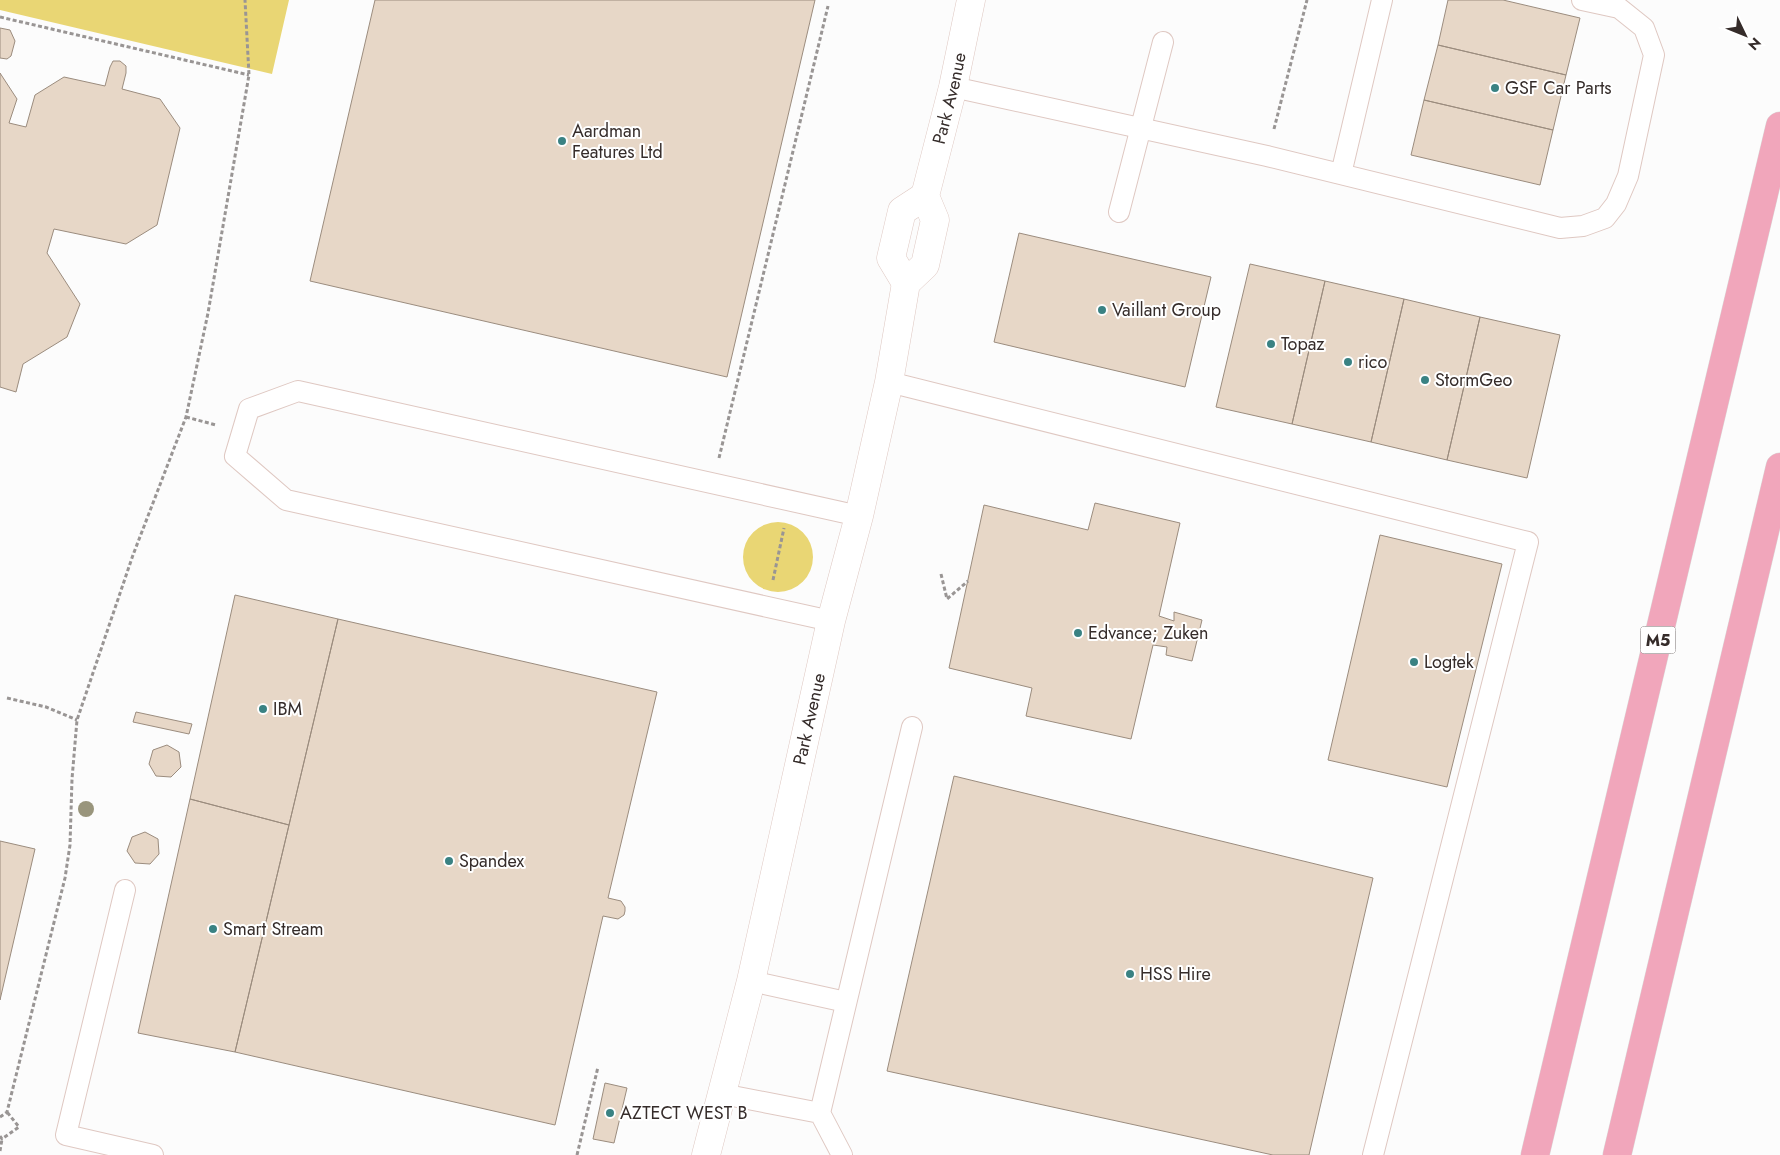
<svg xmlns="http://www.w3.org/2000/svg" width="1780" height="1155" font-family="Jost,sans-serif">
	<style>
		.green { fill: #e9d674 }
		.building { fill: #e7d7c7; stroke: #9b8c7e }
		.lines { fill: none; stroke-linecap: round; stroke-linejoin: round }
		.service-casing { stroke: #dfc8c2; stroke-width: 22 }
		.tertiary-casing { stroke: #dfc8c2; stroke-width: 29 }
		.motorway-casing { stroke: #dbd9d9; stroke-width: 29 }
		.path { stroke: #999594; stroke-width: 3; stroke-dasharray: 4 2.5; stroke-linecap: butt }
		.service { stroke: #fff; stroke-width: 20 }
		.tertiary { stroke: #fff; stroke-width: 28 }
		.motorway { stroke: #f1a6bb; stroke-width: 28 }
		.tree { fill: #99957c }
		.poi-dot { fill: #3a8283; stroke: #fff; stroke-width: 2 }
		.labels { text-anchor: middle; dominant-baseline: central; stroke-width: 4; stroke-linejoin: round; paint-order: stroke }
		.shield { fill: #fff; stroke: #726b6a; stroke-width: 1 }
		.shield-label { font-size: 16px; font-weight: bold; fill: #352c2a }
		.poi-label { font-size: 18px; fill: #352c2a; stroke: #fff; text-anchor: start }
		.street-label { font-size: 18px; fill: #352c2a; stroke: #fff }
	</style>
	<rect width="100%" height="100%" fill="#fcfcfc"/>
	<path class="green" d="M0,0H289L272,74L0,10Z
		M743 557a35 35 0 1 1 70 0a35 35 0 1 1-70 0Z"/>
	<path class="building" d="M375,0H815L727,377L310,281Z
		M1448,0H1503L1580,18L1566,75L1438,45Z
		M0,28L10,30L15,41L11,56L7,59L0,58Z
		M1438,45L1566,75L1553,130L1424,100Z
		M113,61H120L126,66V73L122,89L160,99L180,128L157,225L126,244L54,229L47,253L80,304L67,337L23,364L16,392L0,387V73L17,99L9,123L26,127L35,95L64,77L105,86L110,67Z
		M1424,100L1553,130L1540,185L1411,155Z
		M1019,233L1211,277L1185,387L994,342Z
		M1250,264L1325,281L1292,424L1216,407Z
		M1325,281L1404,299L1371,442L1292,424Z
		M1404,299L1480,317L1447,460L1371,442Z
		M1480,317L1560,335L1527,478L1447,460Z
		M1095,503L1180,523L1159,616L1174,621V612L1202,620L1192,661L1166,655L1167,647L1153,645L1131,739L1026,716L1032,688L949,668L984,505L1088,530Z
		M1380,535L1502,564L1447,787L1328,760Z
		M235,595L338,619L289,825L190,799Z
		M338,619L657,692L608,898L621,901L625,907V911L624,915L618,919L603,916L555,1125L235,1052Z
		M136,712L192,724L189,734L133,722Z
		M167,745L179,752L181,767L171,777L156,776L149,764L153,750Z
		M954,776L1373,878L1309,1155H1273L887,1071Z
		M190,799L289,825L235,1052L138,1033Z
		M145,832L158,839L159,854L150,864L135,863L127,851L132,837Z
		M0,841L35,849L0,1000Z
		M605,1083L627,1088L614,1143L593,1139Z"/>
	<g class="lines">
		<g class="service-casing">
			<path id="service" d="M953,87L1267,156L1560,228L1583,226L1605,218L1616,204L1628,176L1654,55L1644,28L1619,8L1582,0
				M1341,174L1382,0
				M1119,212L1163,42
				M889,382L1528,542L1373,1155
				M831,621L286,500L235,456L249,409L298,391L859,516
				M125,890L66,1135L153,1155
				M751,981L846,1002
				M722,1094L820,1113
				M842,1155L820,1113L912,727"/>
		</g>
		<g class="tertiary-casing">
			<g id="tertiary">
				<path d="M906,283L891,258L902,211L925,196"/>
				<path id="s1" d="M706,1155L751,981L831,621L859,516L889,382L906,283L925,265L935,220L925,196L953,87L971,0"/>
			</g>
		</g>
		<g class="motorway-casing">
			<path id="motorway" d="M1535,1155L1780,126
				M1617,1155L1780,467"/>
		</g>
		<path class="path" d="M0,17L249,75
			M1274,129L1307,0
			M186,417L216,425
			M719,458L828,6
			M941,574L947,599L968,581
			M773,580L784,528
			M7,698L46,707L77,720
			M0,1117L7,1112L65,878L70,845L72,779L77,720L133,555L186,417L208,313L249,75L245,0
			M0,1136L2,1139L19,1127L7,1112
			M0,1151L2,1139
			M577,1155L598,1067"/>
		<use href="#service" class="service"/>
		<use href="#tertiary" class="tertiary"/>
		<use href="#motorway" class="motorway"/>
	</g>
	<circle class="tree" cx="86" cy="809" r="8"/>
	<g class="poi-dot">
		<circle cx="1495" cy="88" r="5"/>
		<circle cx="562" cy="141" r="5"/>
		<circle cx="1102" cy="310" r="5"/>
		<circle cx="1271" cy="344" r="5"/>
		<circle cx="1348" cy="362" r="5"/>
		<circle cx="1425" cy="380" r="5"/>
		<circle cx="1078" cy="633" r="5"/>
		<circle cx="1414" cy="662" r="5"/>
		<circle cx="263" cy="709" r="5"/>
		<circle cx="449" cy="861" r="5"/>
		<circle cx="213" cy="929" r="5"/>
		<circle cx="1130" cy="974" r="5"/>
		<circle cx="610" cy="1113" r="5"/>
	</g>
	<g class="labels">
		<rect class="shield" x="1640.5" y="626.5" width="35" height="27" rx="4"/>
		<g class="shield-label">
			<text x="1658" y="640">M5</text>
		</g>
		<g class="poi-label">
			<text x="1505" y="88">GSF Car Parts</text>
			<text x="572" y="131">Aardman<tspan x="572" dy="21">Features Ltd</tspan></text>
			<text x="1112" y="310">Vaillant Group</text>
			<text x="1281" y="344">Topaz</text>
			<text x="1358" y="362">rico</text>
			<text x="1435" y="380">StormGeo</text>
			<text x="1088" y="633">Edvance; Zuken</text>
			<text x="1424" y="662">Logtek</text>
			<text x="273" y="709">IBM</text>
			<text x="459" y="861">Spandex</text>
			<text x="223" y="929">Smart Stream</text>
			<text x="1140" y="974">HSS Hire</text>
			<text x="620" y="1113">AZTECT WEST B</text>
		</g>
		<g class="street-label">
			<text stroke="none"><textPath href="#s1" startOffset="1094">Park Avenue</textPath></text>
			<text stroke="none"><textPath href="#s1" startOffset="448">Park Avenue</textPath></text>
		</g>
	</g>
	<g transform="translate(1745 35) rotate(133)" stroke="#ffffff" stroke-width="4" paint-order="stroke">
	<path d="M0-4L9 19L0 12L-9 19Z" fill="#352c2a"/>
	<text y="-8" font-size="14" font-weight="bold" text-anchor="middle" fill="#352c2a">N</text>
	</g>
</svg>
